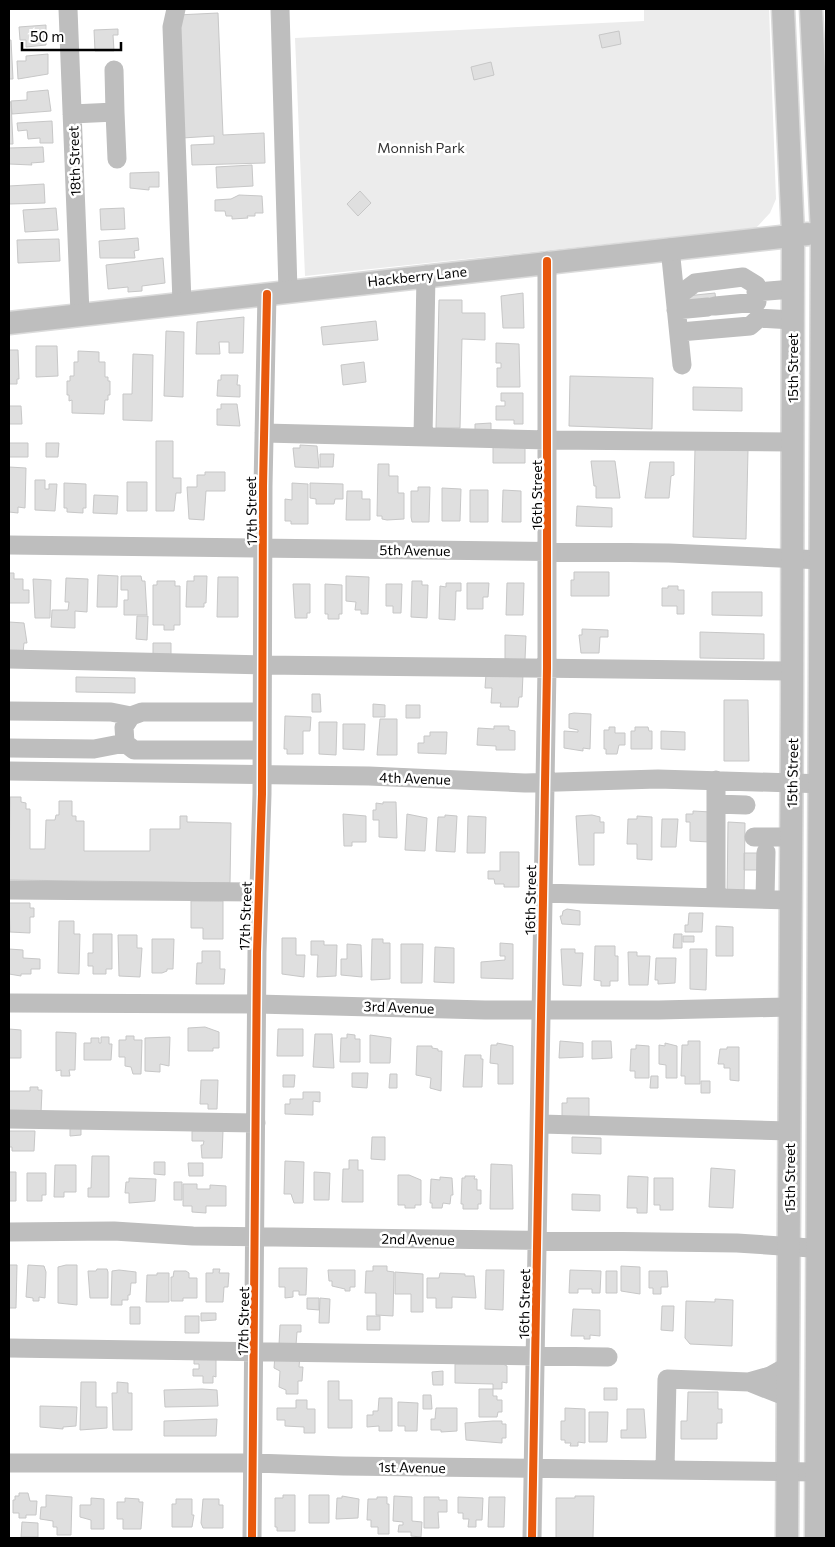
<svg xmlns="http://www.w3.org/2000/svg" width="835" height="1547" font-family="Commissioner,sans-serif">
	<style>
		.green { fill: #ececec }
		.building { fill: #dfdfdf; stroke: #c7c7c7 }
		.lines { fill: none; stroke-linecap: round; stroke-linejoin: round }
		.major-casing { stroke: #dbdbdb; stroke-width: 25 }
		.minor { stroke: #bebebe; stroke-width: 19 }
		.major { stroke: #bebebe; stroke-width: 22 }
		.cycleway-casing { stroke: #fff; stroke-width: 11 }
		.cycleway { stroke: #e8590c; stroke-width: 8 }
		.labels { text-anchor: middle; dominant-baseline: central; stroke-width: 5; stroke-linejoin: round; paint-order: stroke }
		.park-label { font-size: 14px; fill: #333; stroke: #fff }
		.street-label { font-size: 14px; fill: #000; stroke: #fff }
	</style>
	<rect width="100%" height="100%" fill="#fff"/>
	<path class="green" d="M644,9H769L776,199L770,213L756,228L305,276L295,38L644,21Z"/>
	<path class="building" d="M218,13L223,135L264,133L265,163L192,165L191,145L214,144V136L182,138L177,15Z
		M46,25V45L26,47V40H20L19,27Z
		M118,29V35H113L114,51H95L94,30Z
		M619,31L621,44L602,48L599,35Z
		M9,40H11L13,79H9Z
		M48,54V74L18,79L17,61H26V56Z
		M491,62L494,75L474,80L471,67Z
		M48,90L51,111L12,114L11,101L27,100V92Z
		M9,102H11L13,144H9Z
		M52,121L53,143H40V138L28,139L27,130L18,131L17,123Z
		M43,147L44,162L31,163L32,165L9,164V148Z
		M252,165L253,186L217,188L216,167Z
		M159,172V187H149V190L130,188V173Z
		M44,184L45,203L9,204V186Z
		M360,191L371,203L358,216L347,204Z
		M239,195L262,196L263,213H255V216H247L248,218L232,219V216H226L225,211H215V200L231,199Z
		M56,208L58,230L25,232L23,210Z
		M124,208L125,229L101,230L100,209Z
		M138,238L139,250L134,251L135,258H100L99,241Z
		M59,239L60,261L18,263L17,240Z
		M163,258L165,283L142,286V291L128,292V287L108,289L106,265Z
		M523,293L524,328H503L501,296Z
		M715,293L716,301L687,304L686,296Z
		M439,300H462V313H485V340L462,339L460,428H436Z
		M244,317L243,353H229V342H219L220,354H196L197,322Z
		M376,321L378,340L323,345L321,327Z
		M166,331L184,332L183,397L164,396Z
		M496,343L519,344L520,387H497V368H501V363H496Z
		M36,346H57L58,376L36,377Z
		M9,350H18L19,379H17V384H9Z
		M78,351L99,352V362H105V377H108V381H110V395H108V400H105L104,414L72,413V400L69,401V395H67V381H70V376H74V362H78Z
		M133,354L153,355L152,421L123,420V394H132Z
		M364,362L366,382L343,385L341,365Z
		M221,375H238L237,385H240V397L217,396L218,380H221Z
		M570,376L653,378L652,429L569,426Z
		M693,387L742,388V411L693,410Z
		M501,393H523V424H514V420H496V406H505V401H501Z
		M221,404H237L240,426L217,425V409H221Z
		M9,406H21L22,424H9Z
		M491,423V431H475V424Z
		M156,441H173V478H181V493H176L174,511H156Z
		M9,443H28V457H9Z
		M46,443H59L58,457H46Z
		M493,443H525V463H493Z
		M300,445L317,446L319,468L295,467L293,448H300Z
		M695,448L748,450L746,539L693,537Z
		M320,454H334L333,467H320Z
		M591,461H615L620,498H596V486H594Z
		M650,462H674V475L671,476L669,498H645Z
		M378,464H389V476H398V493H404V519L387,520L382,519V516H377Z
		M9,467L26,468L25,508L18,507V513L9,512Z
		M205,472H225V491H206L204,520L189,519L187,487H197V475H205Z
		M35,480H45V489H49V484H57L55,511L35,510Z
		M127,482H147V511H127Z
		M64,483L86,484V508H83V513L67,512V508H64Z
		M292,483L308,484V524H291V521H285V499L292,500Z
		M310,483L343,484V499H335L334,504H316V499L310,498Z
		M418,487H430L429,522H412L411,517V491H418Z
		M442,488L461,489L460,521H442Z
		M470,490H488V522H470Z
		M503,490L521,491V522H502Z
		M347,491H362V499H370V520H346Z
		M94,495L118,496L117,514L93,513Z
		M577,506L612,508V527L576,526Z
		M574,572H609V596H571V580H574Z
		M9,573H14V579H23V590H29V603H9Z
		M98,575L118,576L117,607H97Z
		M121,576H141L142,581H145L147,615H124V600H128V590H121Z
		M194,576H207L206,603H204V607H186L187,581H194Z
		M346,576L369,577L368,614H361V610H355L356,602L346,601Z
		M218,577H238V617H217Z
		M66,578L88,579L87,612L75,611V628L51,627L52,610H68L69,602H65Z
		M33,579L51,580L50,618H35Z
		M157,581H175V586H180V625H174V630H164V625H153V585H157Z
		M412,581H422V585H428L427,618L411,617Z
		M446,583H461V591H456L455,620L439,619L440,586L446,587Z
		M467,583H489L488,597H483V609H467Z
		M507,583H524L523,615H506Z
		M293,584H310V613H307V618H295Z
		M325,584L342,585V614H339V619H328V614H325Z
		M386,584H402L401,613H393V606H386Z
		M668,586H678V590H684V614H677V606H662V588H668Z
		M712,592H762V616L712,615Z
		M137,616H148L147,640L136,639Z
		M9,622L24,623L27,643H24L23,653H9Z
		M582,629L608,630V637H600L599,653H581L579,635H582Z
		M700,632L764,634V659L700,658Z
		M505,635L526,636L525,660L505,659Z
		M153,643H171V656H153Z
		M486,674H523L522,697H519L518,707H500L501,703H491L492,688H485Z
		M76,677L135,678V693L76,692Z
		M312,694H320L321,712H312Z
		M724,700H748L749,761H724Z
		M373,704L385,705V717H373Z
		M406,705H420V718H406Z
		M574,713L591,714L590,749L583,748V751L564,748V731L578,732V730L569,728V714Z
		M285,716L311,717L310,731H303V754H287V749H284Z
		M380,719H397V755H377Z
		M319,722H337L336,755L319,754Z
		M343,724H365L364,750L343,749Z
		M494,726H509V730L515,731V750H496V746L477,745L478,728L494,729Z
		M609,727H615V733H625V745H619L617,754H606V749H604V730H609Z
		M635,727H648L649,731H652V749H631V731H635Z
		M661,731L685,732V750L661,749Z
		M430,732H447L446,754L418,753V743H424V736H430Z
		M10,797H21V802L26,803V809H30V849H45L46,820H55L56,815H59V801H72V816H76V821H84V851H150V829H180V816H187V822L231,823L230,883L9,880Z
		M383,802H396L397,838L379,837V820H373V810H376V803L383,804Z
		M693,811L711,812L710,842L690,841V822H686V814H693Z
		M343,814L366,816V842H352V846H344Z
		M407,814L427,818L425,851L405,850Z
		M445,815L457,816L455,852L436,851L438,817H445Z
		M592,815L600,817V822H604V833H594V865H579L576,816Z
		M468,816L486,817L485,853H467Z
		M637,816L652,817V860L637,859V844H627L628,819H637Z
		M662,819H678L676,847H661Z
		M728,822L745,823L744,898H727Z
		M500,852H519V887H504V884H495L494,879H488V871H500Z
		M744,853H757V870H744Z
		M191,901H223V939H203V928H191Z
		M9,903H30V908H34V917H30V933L10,932Z
		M567,909L580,911V925L562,924L560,916H562L563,911Z
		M689,913H703L702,932H685V925H688Z
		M59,921H74V934H80L79,974L58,973Z
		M716,926L733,927V956H716Z
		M93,934H112V969H106V974H93V966H88V953H93Z
		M674,934H682V948H673Z
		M118,935H137V948H142L140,977L119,976Z
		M683,936H694V942H683Z
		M282,938H296V955H305L304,977L282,974Z
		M152,939H174L173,969H167V971L162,973H152Z
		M372,939H383V943H390V979L371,980Z
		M311,941H324V945H337L336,976L317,977L318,955H311Z
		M500,943L513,944V979L481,978V962L505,960V956H500Z
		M347,944L361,945L362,977L341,975V959H347Z
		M401,944H423L422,983H401Z
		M595,946H615V956H618V981H610V986H601V981L594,980Z
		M435,947L454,948V983L434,982Z
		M9,949L23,950V958L40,959V969H31V974H21V976L9,974Z
		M561,949H575V953H583L581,986L563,985Z
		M690,949H707L706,990L690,989Z
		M202,951H220V969H225L224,984H196L197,963H202Z
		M628,952H637V956H650L648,985H629Z
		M656,958H676L675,983L658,984V980H655Z
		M205,1027L219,1032V1048H213V1051H188V1028Z
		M9,1029L21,1030V1058H9Z
		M278,1029H303V1056H277Z
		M56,1032L76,1033L75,1070H69L70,1076H61V1070L56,1071Z
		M315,1034H332L334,1068L313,1067Z
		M347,1034L355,1035V1039H360V1062H340L341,1038H347Z
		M370,1035L391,1038L390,1063H370Z
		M126,1036H134V1040H142L141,1074H133L131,1067L125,1066V1057H119V1040H126Z
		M101,1037H109V1044H112L111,1060H84V1043H91V1038H99V1043H101Z
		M170,1037L169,1066L160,1064V1072L145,1071V1038Z
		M560,1041L583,1043V1057L559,1058Z
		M592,1041H611L612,1058L592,1059Z
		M688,1041H700V1084H685V1076H681L682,1045H688Z
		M497,1043L513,1046V1084H498V1064L490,1063L491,1045H497Z
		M665,1043L677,1046V1078H666V1065L659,1064V1045L665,1046Z
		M636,1045L649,1046V1078H635V1071H630L631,1049H636Z
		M417,1046H432V1048L438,1049V1051H442L441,1091L430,1088L431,1078L416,1075Z
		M727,1047H739V1081L730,1080V1068H724V1064H718L720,1049H727Z
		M465,1055H481V1059H483L482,1087H463Z
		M352,1073H368L367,1088L352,1087Z
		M390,1074H397V1088H389Z
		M283,1075H295L294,1087H283Z
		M651,1076H658V1088H650Z
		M201,1080H218L217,1109H208V1104H200Z
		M701,1081H710V1093H701Z
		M30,1087H38V1090H42L41,1113L9,1111V1091H30Z
		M303,1092H320V1102L313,1101V1115L285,1114V1104H290V1099H303Z
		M567,1098H589V1118H562V1103H567Z
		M70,1125H81V1135L70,1136Z
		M9,1131H35L34,1151H12V1147H9Z
		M192,1131H223L222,1158H202L201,1145H203L204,1141H192Z
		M372,1137H385V1160L371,1159Z
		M572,1137L601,1138V1154L572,1153Z
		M92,1156H109V1197H88V1188H91Z
		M349,1160H358V1170H363V1202H342L343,1169H349Z
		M285,1161L304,1162L303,1203H294L291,1194H284Z
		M154,1162H165V1175L154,1174Z
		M188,1163H203V1176H189Z
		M491,1164L512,1165L513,1209H490Z
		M55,1165H76V1192H64V1197H54Z
		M711,1168L735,1170L733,1208L709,1207Z
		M9,1172H16V1201H9Z
		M314,1172L330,1173L329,1200H314Z
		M27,1173H46V1195H42V1201H27Z
		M398,1175H409L421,1180V1205H415V1208H405V1205H398Z
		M465,1176H475L474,1179H477V1190H481V1204H478V1209H463V1204H461L462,1178H465Z
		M628,1176L648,1177L647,1213H637V1208H627Z
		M440,1177L452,1178L453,1195H451L450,1204L443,1203L442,1208H432V1203H430L431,1179L440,1180Z
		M129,1178L156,1179L155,1201L129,1203V1193H125L126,1182H129Z
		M654,1178H673V1210H660V1205H654Z
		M174,1182H182V1200H174Z
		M183,1184H197V1189H210V1185L226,1186V1206H206V1213L192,1212V1206H183Z
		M572,1194L600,1195V1211L572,1210Z
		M9,1265H17L16,1308H9Z
		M28,1265L44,1266L46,1272L45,1298L39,1297V1301H33V1298L26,1297Z
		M66,1265H77V1305L58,1303V1267Z
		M373,1266H387V1271L394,1272L393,1316L376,1315V1293H365L366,1271H373Z
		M621,1266L640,1267V1294L621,1291Z
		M279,1268H307L306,1295H299V1291H293V1297L285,1298V1287H279Z
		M97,1269H107L108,1272V1298H90L88,1271H96Z
		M213,1269H220L219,1273H229L228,1287H224L223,1302H206V1273H213Z
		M119,1270L136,1272V1283H131L130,1295H128V1300H122V1305H111L112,1271Z
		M328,1270H355V1287H350V1291H345V1289L332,1286V1281H329Z
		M486,1270H504L503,1310L485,1309Z
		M570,1270L601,1271L600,1293H592V1289H578V1293H569Z
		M174,1271H186L189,1273V1278H197V1298H183V1301H171V1277H173Z
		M606,1271H617V1293H606Z
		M649,1271H667L668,1287H661V1294H653V1288H649Z
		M395,1272L423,1274V1312H411V1294H395Z
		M157,1273H169V1302H146L147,1275H157Z
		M440,1273L465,1274V1276H474L476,1298L452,1297V1308H436V1298H427V1278H439Z
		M307,1298H319V1310L307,1309Z
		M320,1298L330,1299L329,1323H319Z
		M715,1299L733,1300L732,1346L690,1344L685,1338L686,1301L715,1302Z
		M662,1306H674L673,1331L661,1330Z
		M130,1307H140V1324H130Z
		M573,1309L600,1310V1336L590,1335V1339H584V1336H571Z
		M201,1313H216V1320L201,1321Z
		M185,1316H199V1333H185Z
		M367,1316H380V1330H367Z
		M280,1325H301V1332H297L296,1345H279Z
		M275,1355L300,1356L299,1367H303L302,1381H298V1394H286V1390L279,1387L280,1371L274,1368Z
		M194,1358H216V1377L213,1376V1383H203V1376H193V1369H199V1364H194Z
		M455,1364H503L507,1366V1383L502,1382V1389H493V1384L455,1383Z
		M443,1371V1385H433L432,1372Z
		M328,1381H339V1400H352V1428H328Z
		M81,1382H96V1407H107V1428L80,1430Z
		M117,1382L128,1383V1393H132V1430H113L112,1393H117Z
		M604,1388H617V1400H604Z
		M202,1389L217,1390L218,1406L165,1407L164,1390Z
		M479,1389H493V1396H497V1400H502V1412H498L497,1417H479Z
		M688,1392H718V1409H722V1423H717V1439H681V1421H687Z
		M423,1395H431L432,1409H423Z
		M379,1398H392V1431H379V1426L367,1427V1415H373V1411H378Z
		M296,1400H307V1409H315V1433H304V1427L285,1426V1420H277V1408H296Z
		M398,1402L418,1403L417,1431H405V1426H398Z
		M40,1406L77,1407L76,1426L63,1427V1429L40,1427Z
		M436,1408H457V1431L441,1432V1430H431V1419H435Z
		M565,1408L585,1409V1443L578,1442V1446H570L571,1443H565V1440H561V1421H565Z
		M627,1409H644L646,1438H621V1430H627Z
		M589,1412H608L607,1442H589Z
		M217,1419L216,1436H164V1421Z
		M493,1421H502V1424H506V1438H502V1443L466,1440L465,1423Z
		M19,1493H28L30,1501H37L36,1515H26V1518H19V1513H13V1500H15V1496H19Z
		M46,1495L72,1497L71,1535H57V1527H53V1521L40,1519L41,1507H46Z
		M283,1495H295V1531H277V1527H275V1498H283Z
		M309,1495H329V1523H309Z
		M342,1496L359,1499L358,1518L336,1519L337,1498H342Z
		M394,1496L412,1497V1521L422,1522L421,1537L411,1536V1532H398L399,1525H403V1522L393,1521Z
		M575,1496H594L593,1538H556V1498H575Z
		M377,1497H387V1504H389V1534H378V1527H371V1520H367L368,1499H377Z
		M424,1497H439V1500H447V1512H438L439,1528H424Z
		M458,1497L483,1498L482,1520H476V1527H468L469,1519H463V1513H458Z
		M489,1497H505L504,1527H488Z
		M91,1498L104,1499V1529H91V1520L80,1517V1505H91Z
		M125,1498L139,1499V1502H143L141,1529H123V1519H117V1502H125Z
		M176,1499H192V1515H194L192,1527H172V1504H176Z
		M203,1499H219V1505H223V1528H203L201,1523Z
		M22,1522L38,1523V1537H21Z"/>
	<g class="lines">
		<g class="major-casing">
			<path id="major" d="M783,9L793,235L792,703L787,1538
				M811,9L822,233L816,1538
				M9,323L808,234"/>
		</g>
		<path class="minor" d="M68,9L80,314
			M176,9L172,27L182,303
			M280,9L288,291
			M114,70L115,112
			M72,114L115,112L117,159
			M670,248L682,365
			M683,292L695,283L743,277L756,285
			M756,292L793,289
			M715,306L757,302
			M676,310L708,307
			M680,332L750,326L759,318L793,320
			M264,433L548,440L792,442
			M423,437L426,275
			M9,545L669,553L822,560
			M9,659L262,665L792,671
			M9,711L111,712L131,716
			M261,712H142L131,716L124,727L125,743L134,750H261
			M9,748L94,749L125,743
			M9,771L369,776L525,783L658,779L826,784
			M716,780V890
			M716,804L746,805
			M754,837H791
			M9,890L259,892
			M543,893L790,900
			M765,899L766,852
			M9,1003L257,1004L485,1010H659L789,1007
			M9,1119L256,1123
			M541,1124L789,1131
			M9,1232L114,1231L193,1236L737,1243L826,1249
			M9,1348L608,1357
			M749,1382L787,1397
			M9,1463H253L343,1466L816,1472
			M665,1469L667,1379L749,1382L770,1376L788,1366
			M252,1538L257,952L262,794L263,486L267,294
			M532,1538L547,668V261"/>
		<use href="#major" class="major"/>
		<g class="cycleway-casing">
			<path id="cycleway" d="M252,1538L257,952L262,794L263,486L267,294
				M532,1538L547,668V261"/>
		</g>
		<use href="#cycleway" class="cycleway"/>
	</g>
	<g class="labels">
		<g class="park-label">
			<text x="421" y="147">Monnish Park</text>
		</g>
		<g class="street-label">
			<text transform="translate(74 161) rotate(-92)">18th Street</text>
			<text transform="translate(417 276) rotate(-6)">Hackberry Lane</text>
			<text transform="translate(792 368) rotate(-90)">15th Street</text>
			<text transform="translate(536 495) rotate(-90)">16th Street</text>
			<text transform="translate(251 511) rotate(-91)">17th Street</text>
			<text transform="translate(415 550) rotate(1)">5th Avenue</text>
			<text transform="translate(792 773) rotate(-89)">15th Street</text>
			<text transform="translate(415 778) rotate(2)">4th Avenue</text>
			<text transform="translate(530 900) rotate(-89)">16th Street</text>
			<text transform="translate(245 916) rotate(-88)">17th Street</text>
			<text transform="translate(399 1007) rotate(2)">3rd Avenue</text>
			<text transform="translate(789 1178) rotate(-90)">15th Street</text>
			<text transform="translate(418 1239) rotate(1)">2nd Avenue</text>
			<text transform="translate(524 1304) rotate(-89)">16th Street</text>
			<text transform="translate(243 1321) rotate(-89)">17th Street</text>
			<text transform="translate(412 1467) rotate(1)">1st Avenue</text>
		</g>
	</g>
	<rect width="835" height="1547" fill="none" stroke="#000000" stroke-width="20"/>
	<path d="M22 42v8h99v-8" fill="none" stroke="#000000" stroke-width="2.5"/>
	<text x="30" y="42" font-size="15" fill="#000000" stroke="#ffffff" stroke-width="4" paint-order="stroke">50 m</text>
</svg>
